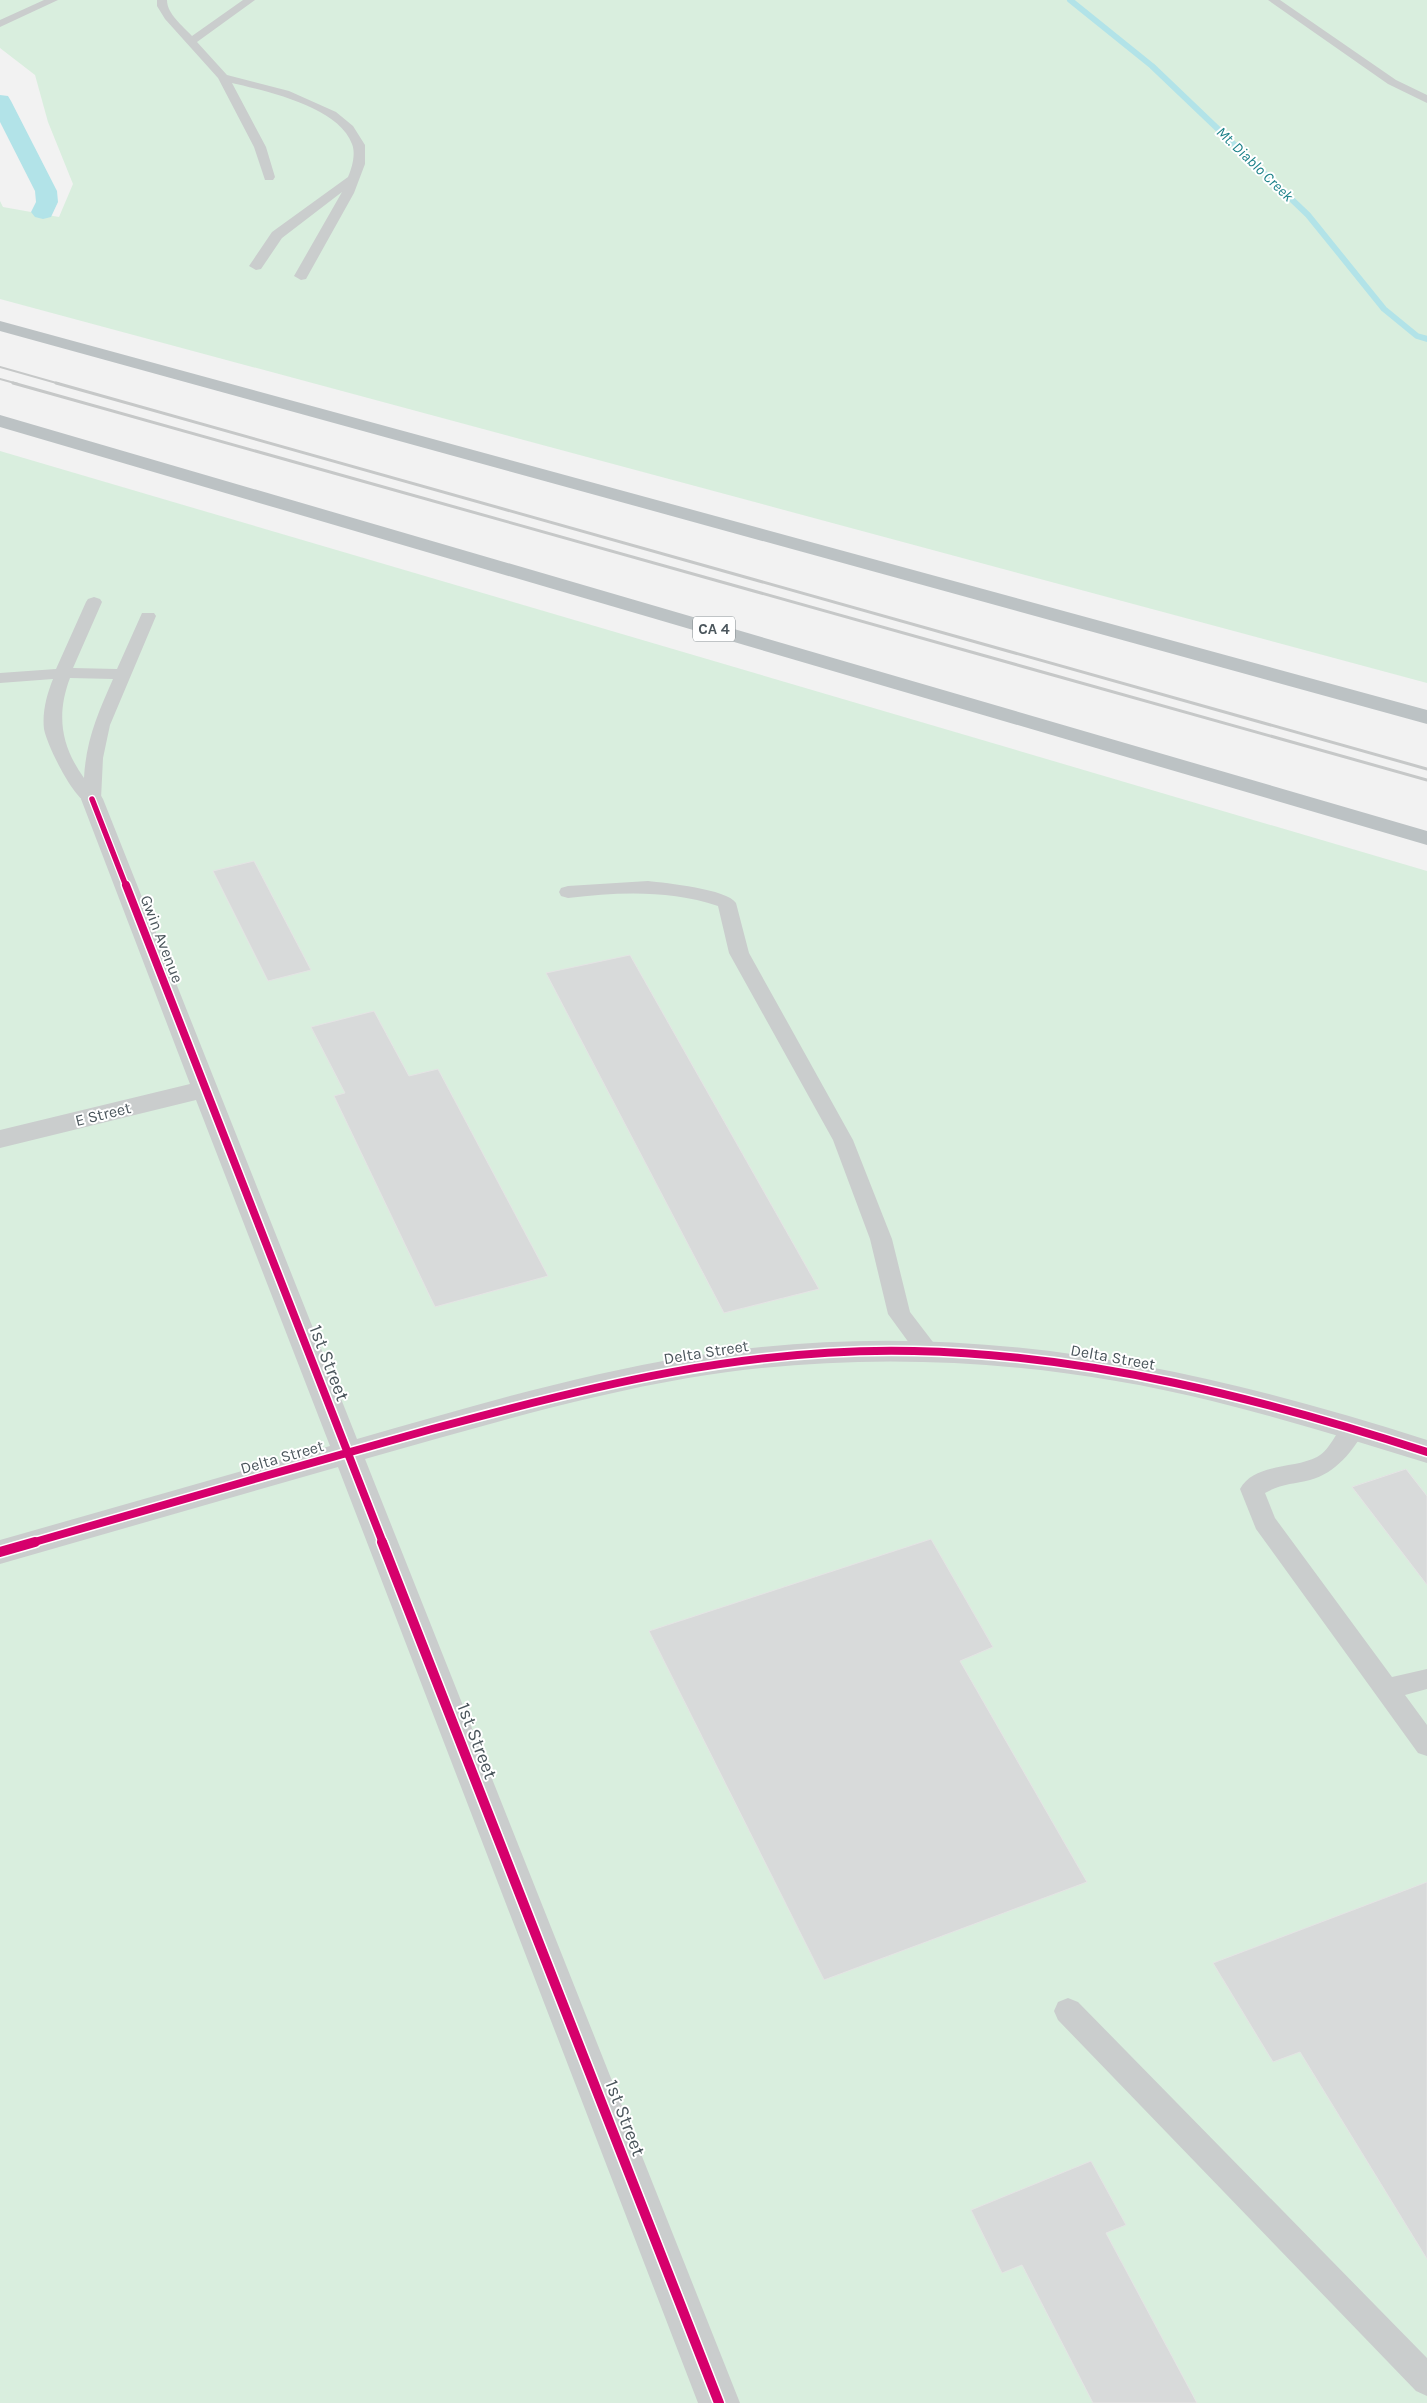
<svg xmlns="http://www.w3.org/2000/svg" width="1427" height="2403" font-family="Karla,sans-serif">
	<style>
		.green { fill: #d9eede }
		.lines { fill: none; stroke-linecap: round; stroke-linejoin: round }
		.stream { stroke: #b2e3e8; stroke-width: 6 }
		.canal { fill: #b2e3e8; fill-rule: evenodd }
		.building { fill: #d8dada; stroke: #e4e4e4 }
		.lane { fill: #cacdcd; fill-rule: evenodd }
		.street { fill: #cacdcd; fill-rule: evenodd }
		.highway { fill: #bcc2c4; fill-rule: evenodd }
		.rail-far1 { stroke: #c6c8c8; stroke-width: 2 }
		.rail { stroke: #c6c8c8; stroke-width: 3 }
		.cycleway-far2-casing { stroke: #fff; stroke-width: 8 }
		.cycleway-far1-casing { stroke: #fff; stroke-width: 11 }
		.cycleway-casing { stroke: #fff; stroke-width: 13 }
		.cycleway-far2 { stroke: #d6006c; stroke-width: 5.5 }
		.cycleway-far1 { stroke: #d6006c; stroke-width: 8 }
		.cycleway { stroke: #d6006c; stroke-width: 10 }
		.labels { text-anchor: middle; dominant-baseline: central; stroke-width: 4; stroke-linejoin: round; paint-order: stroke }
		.far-water-label { font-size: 15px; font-style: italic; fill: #1b8088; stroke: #fff }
		.shield { fill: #fff; stroke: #81898d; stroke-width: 1 }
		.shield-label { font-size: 15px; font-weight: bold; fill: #4b565c }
		.street-label { font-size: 16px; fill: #4b565c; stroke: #fff }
		.near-street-label { font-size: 19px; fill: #4b565c; stroke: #fff }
	</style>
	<rect width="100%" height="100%" fill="#f2f2f2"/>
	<path class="green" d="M0,0H1427V683L0,299V201L3,207L59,217L73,184L48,122L35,75L0,48Z
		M0,451L1427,871V2403H0Z"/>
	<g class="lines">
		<path class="stream" d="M1070,0L1152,66L1308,215L1384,309L1417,336L1427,339"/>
		<path class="canal" d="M0,95L8,96L11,101L57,191L58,202L51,217L43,219L35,217L31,212L36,202L35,191L0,122Z"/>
	</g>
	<path class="building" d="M254,861L311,970L268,981L213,871Z
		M630,955L819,1289L724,1313L546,973Z
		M374,1011L409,1076L438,1069L548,1276L435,1307L334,1096L345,1093L311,1027Z
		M1406,1469L1427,1496V1585L1352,1487Z
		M931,1539L993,1647L960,1661L1087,1882L824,1980L649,1631Z
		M1427,1882V2259L1300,2052L1273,2062L1213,1963Z
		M1091,2161L1126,2225L1106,2233L1197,2403H1093L1022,2265L1002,2273L971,2210Z"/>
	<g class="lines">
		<path class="lane" d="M44,0H58L0,27V20Z
			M157,0H167C167,14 183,26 192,36L243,0H255L197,42L227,75L289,91L336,112L353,126L365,145V164L354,193L306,279L301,280L294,276L342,192L282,238L261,269L256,270L249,266L272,232L348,177C352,168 356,154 352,144C339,107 266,91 232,83L266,147L275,177L273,180H265L254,147L218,78L165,19L157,6Z
			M1268,0H1280L1396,80L1427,95V103L1388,84Z
			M94,597L100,599L102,602L73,668L117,669L142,613H154L156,616L110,725L103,758L101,799L98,803C94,804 91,805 87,803C72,796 47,745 44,729C42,712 47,694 53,679L0,683V673L56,669L86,602L88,599ZM70,678L113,679C98,713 86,740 84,778C61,746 56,715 70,678Z
			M648,881C666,883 727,889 736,903L749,953L853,1140L892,1239L910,1312L936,1346L939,1352L936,1358L928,1360L920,1358L888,1314L870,1239L833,1140L729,953L718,906C669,890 620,892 568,898L561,896L559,892L561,888L568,886Z
			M1354,1419L1362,1422L1366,1428C1353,1451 1336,1473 1310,1480C1294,1484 1280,1484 1265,1493L1275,1518L1392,1677L1427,1669V1689L1405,1695L1427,1725V1756L1418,1753L1256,1529L1240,1489C1254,1463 1294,1469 1317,1457C1333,1449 1336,1425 1354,1419Z
			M1068,1998L1078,2002L1427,2358V2396L1416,2391L1058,2020L1054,2011L1058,2002Z"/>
		<path class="street" d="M92,792L100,794L103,799L357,1439C466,1408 576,1375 687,1357C948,1314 1179,1361 1427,1440V1463C1356,1441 1285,1419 1212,1401C1041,1359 862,1349 688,1378C578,1397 472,1429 365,1459L740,2403H698L338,1467L0,1564V1540L330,1446L196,1100L0,1148V1130L190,1084L81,799L84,794Z"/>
		<path class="highway" d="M0,321L1427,710V724L0,331Z
			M0,415L1427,831V845L0,427Z"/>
		<path class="rail-far1" d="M0,367L60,384
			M0,379L18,384"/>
		<path class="rail" d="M13,383L1427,780
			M56,383L1427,769"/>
		<g class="cycleway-far2-casing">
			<path id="cycleway-far2" d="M92,799L126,886"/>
		</g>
		<g class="cycleway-far1-casing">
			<path id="cycleway-far1" d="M126,885L383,1543
				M31,1543C165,1505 298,1466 432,1429C591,1386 748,1347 914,1351C1090,1355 1260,1398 1427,1452"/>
		</g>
		<g class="cycleway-casing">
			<path id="cycleway" d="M382,1542L719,2403
				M0,1552L35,1542"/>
		</g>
		<use href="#cycleway-far2" class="cycleway-far2"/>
		<use href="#cycleway-far1" class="cycleway-far1"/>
		<use href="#cycleway" class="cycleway"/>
	</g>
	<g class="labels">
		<g class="far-water-label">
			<text transform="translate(1255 164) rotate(44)">Mt. Diablo Creek</text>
		</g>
		<rect class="shield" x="693" y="616.5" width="42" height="25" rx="4"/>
		<g class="shield-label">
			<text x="714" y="629">CA 4</text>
		</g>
		<g class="street-label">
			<text transform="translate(162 939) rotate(69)">Gwin Avenue</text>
			<text transform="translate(103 1114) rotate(-14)">E Street</text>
			<text transform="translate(706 1352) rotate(-9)">Delta Street</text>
			<text transform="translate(1113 1357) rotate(10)">Delta Street</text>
			<text transform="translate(282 1457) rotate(-16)">Delta Street</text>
		</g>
		<g class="near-street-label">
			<text transform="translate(329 1363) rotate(69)">1st Street</text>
			<text transform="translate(477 1741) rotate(69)">1st Street</text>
			<text transform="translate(625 2118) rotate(69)">1st Street</text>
		</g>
	</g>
</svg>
